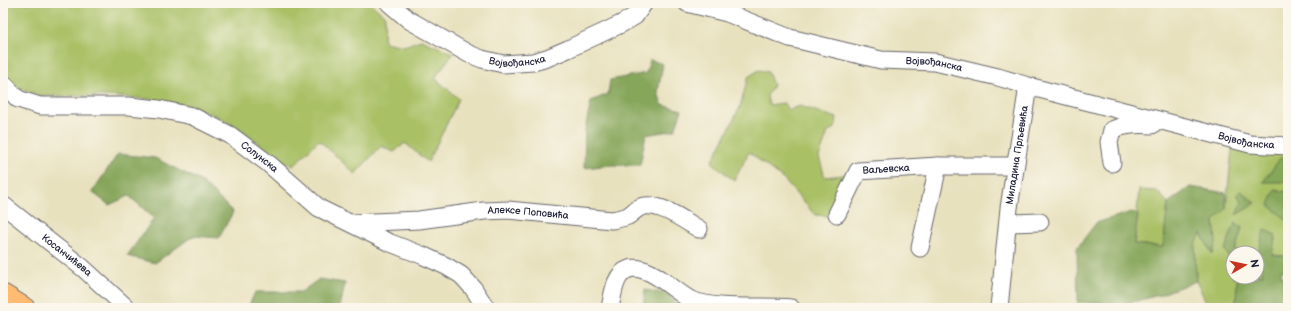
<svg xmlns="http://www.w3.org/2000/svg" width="1291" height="311" font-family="'Balsamiq Sans',sans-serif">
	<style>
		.green { fill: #a9c065; stroke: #667150 }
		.forest { fill: #86a65a; stroke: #54644a }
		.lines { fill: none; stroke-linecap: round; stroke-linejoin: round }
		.minor-casing { stroke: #676569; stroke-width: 19 }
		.major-casing { stroke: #676569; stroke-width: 23 }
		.minor { stroke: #fff; stroke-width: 17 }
		.major { stroke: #ffbb71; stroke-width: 21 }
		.labels { text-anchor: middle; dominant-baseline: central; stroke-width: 3; stroke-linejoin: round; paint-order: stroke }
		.street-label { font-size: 10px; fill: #22223b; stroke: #fbf7ec }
	</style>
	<rect width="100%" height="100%" fill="#fbf7ec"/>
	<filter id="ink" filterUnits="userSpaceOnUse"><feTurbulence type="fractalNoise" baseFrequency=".025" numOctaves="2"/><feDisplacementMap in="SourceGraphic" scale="8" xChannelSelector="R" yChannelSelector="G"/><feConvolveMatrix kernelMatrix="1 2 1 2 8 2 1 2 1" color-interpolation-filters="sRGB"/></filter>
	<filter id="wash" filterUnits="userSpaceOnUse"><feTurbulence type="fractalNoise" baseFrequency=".012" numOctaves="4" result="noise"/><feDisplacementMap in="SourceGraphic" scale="16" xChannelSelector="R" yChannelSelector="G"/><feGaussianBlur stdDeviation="0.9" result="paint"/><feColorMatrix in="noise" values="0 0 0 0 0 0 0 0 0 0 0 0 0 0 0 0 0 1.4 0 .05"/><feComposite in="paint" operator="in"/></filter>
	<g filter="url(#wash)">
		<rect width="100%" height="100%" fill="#e8e1be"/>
		<path class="green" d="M3,3H370L385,16L384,42L404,46L421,40L453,53L435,78L459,99L428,162L405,143L394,152L381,146L355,174L319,140L293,166L269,151L245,132L217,116L186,105L149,99L107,96H40L18,87L3,72Z
			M759,70L768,72L773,85L767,96L769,105L784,103L788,110L800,106L837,118L835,128L828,132L819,157L825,177L851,174L832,216L815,215L784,180L749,152L734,181L712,162L740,107L748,77Z
			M1232,148L1288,151V244L1286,256L1258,254L1263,275L1257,274V253H1236L1235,251L1242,228L1235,223L1225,250L1233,265V277H1237L1236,308H1209L1196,281L1195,246L1200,232L1212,253L1216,243L1214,221L1226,209Z
			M1139,190L1157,191L1168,203L1163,247L1134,244Z
			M1078,301L1122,305V308H1076Z"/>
		<path class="forest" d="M650,60L663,64L658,92L662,105L682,110L675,130L646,135L640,165H612L584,168L585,130L591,101L608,94L610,80L646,73Z
			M118,154L155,158L202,182L233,212L219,238L193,236L155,263L127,256L154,218L129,196L109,205L92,192Z
			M1281,157L1288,162V181L1281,182H1263Z
			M1190,187L1226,193V209L1214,221L1216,243L1212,254L1201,233L1195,246L1196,281L1159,295L1122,305L1078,301L1077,248L1096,223L1131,212L1138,215L1134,244L1163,247L1168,203Z
			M1275,190L1288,192V221L1269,205Z
			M1241,191L1256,203L1236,215L1242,203L1237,194Z
			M1235,223L1242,228L1235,251L1236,253H1233V265L1225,250Z
			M1264,230L1276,235L1272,255L1286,256L1288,244V271L1282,270L1281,276L1288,278V308H1236L1237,277H1257V274L1263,275L1258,254Z
			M319,279L345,283L340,308H248L255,292H301Z
			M645,290L668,294L680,308H645L643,307Z"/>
	</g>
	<g filter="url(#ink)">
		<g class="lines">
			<g class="minor-casing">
				<g id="minor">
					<path id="s1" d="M389,3L409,20L469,54L482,59L503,64L533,62L547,58L568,49L621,24L635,16L644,3"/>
					<path id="s2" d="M687,3L727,13L790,38L881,60L935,62L998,77L1028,86L1250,144L1288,146"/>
					<path id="s3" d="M3,83L18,99L40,106H129L159,109L192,116L230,135L269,164L319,208L388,242L424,256L446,266L461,275L473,288L486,308"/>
					<path d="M1112,163L1109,142L1112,130C1125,124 1138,124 1152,125"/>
					<path id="s4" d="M3,205L83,268L127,308"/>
					<path id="s5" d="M837,214L858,171L938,166H1015"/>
					<path id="s6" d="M351,223L419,220L484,211L508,210L612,220C617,219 623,218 628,216C633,213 637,207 644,206C661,203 685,221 699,229"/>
					<path d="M1008,223L1040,222"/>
					<path d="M920,248L938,166"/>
					<path d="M610,308C613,295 614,274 629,269C648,263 675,292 691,300C719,311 761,305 791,308"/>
					<path id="s7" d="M999,308L1009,208L1028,86"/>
				</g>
			</g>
			<g class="major-casing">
				<path id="major" d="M3,295L24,308"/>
			</g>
			<use href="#minor" class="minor"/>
			<use href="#major" class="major"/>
		</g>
	</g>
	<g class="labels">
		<g class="street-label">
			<text stroke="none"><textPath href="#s1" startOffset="145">Војвођанска</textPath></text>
			<text stroke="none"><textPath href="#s2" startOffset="256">Војвођанска</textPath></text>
			<text stroke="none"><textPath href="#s2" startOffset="578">Војвођанска</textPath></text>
			<text stroke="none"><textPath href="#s7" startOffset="154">Миладина Прљевића</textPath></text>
			<text stroke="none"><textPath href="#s3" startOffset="277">Солунска</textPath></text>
			<text stroke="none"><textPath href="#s5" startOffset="76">Ваљевска</textPath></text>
			<text stroke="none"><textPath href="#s6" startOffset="178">Алексе Поповића</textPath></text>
			<text stroke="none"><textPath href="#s4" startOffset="81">Косанчићева</textPath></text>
		</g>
	</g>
	<rect width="1291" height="311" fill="none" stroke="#fbf7ec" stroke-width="16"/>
	<g transform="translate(1245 265) rotate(81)"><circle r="19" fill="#fbf7ec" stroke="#a4a2a5"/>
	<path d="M0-3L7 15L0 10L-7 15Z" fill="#c8321e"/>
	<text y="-6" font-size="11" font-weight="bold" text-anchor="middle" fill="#22223b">N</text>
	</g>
</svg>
